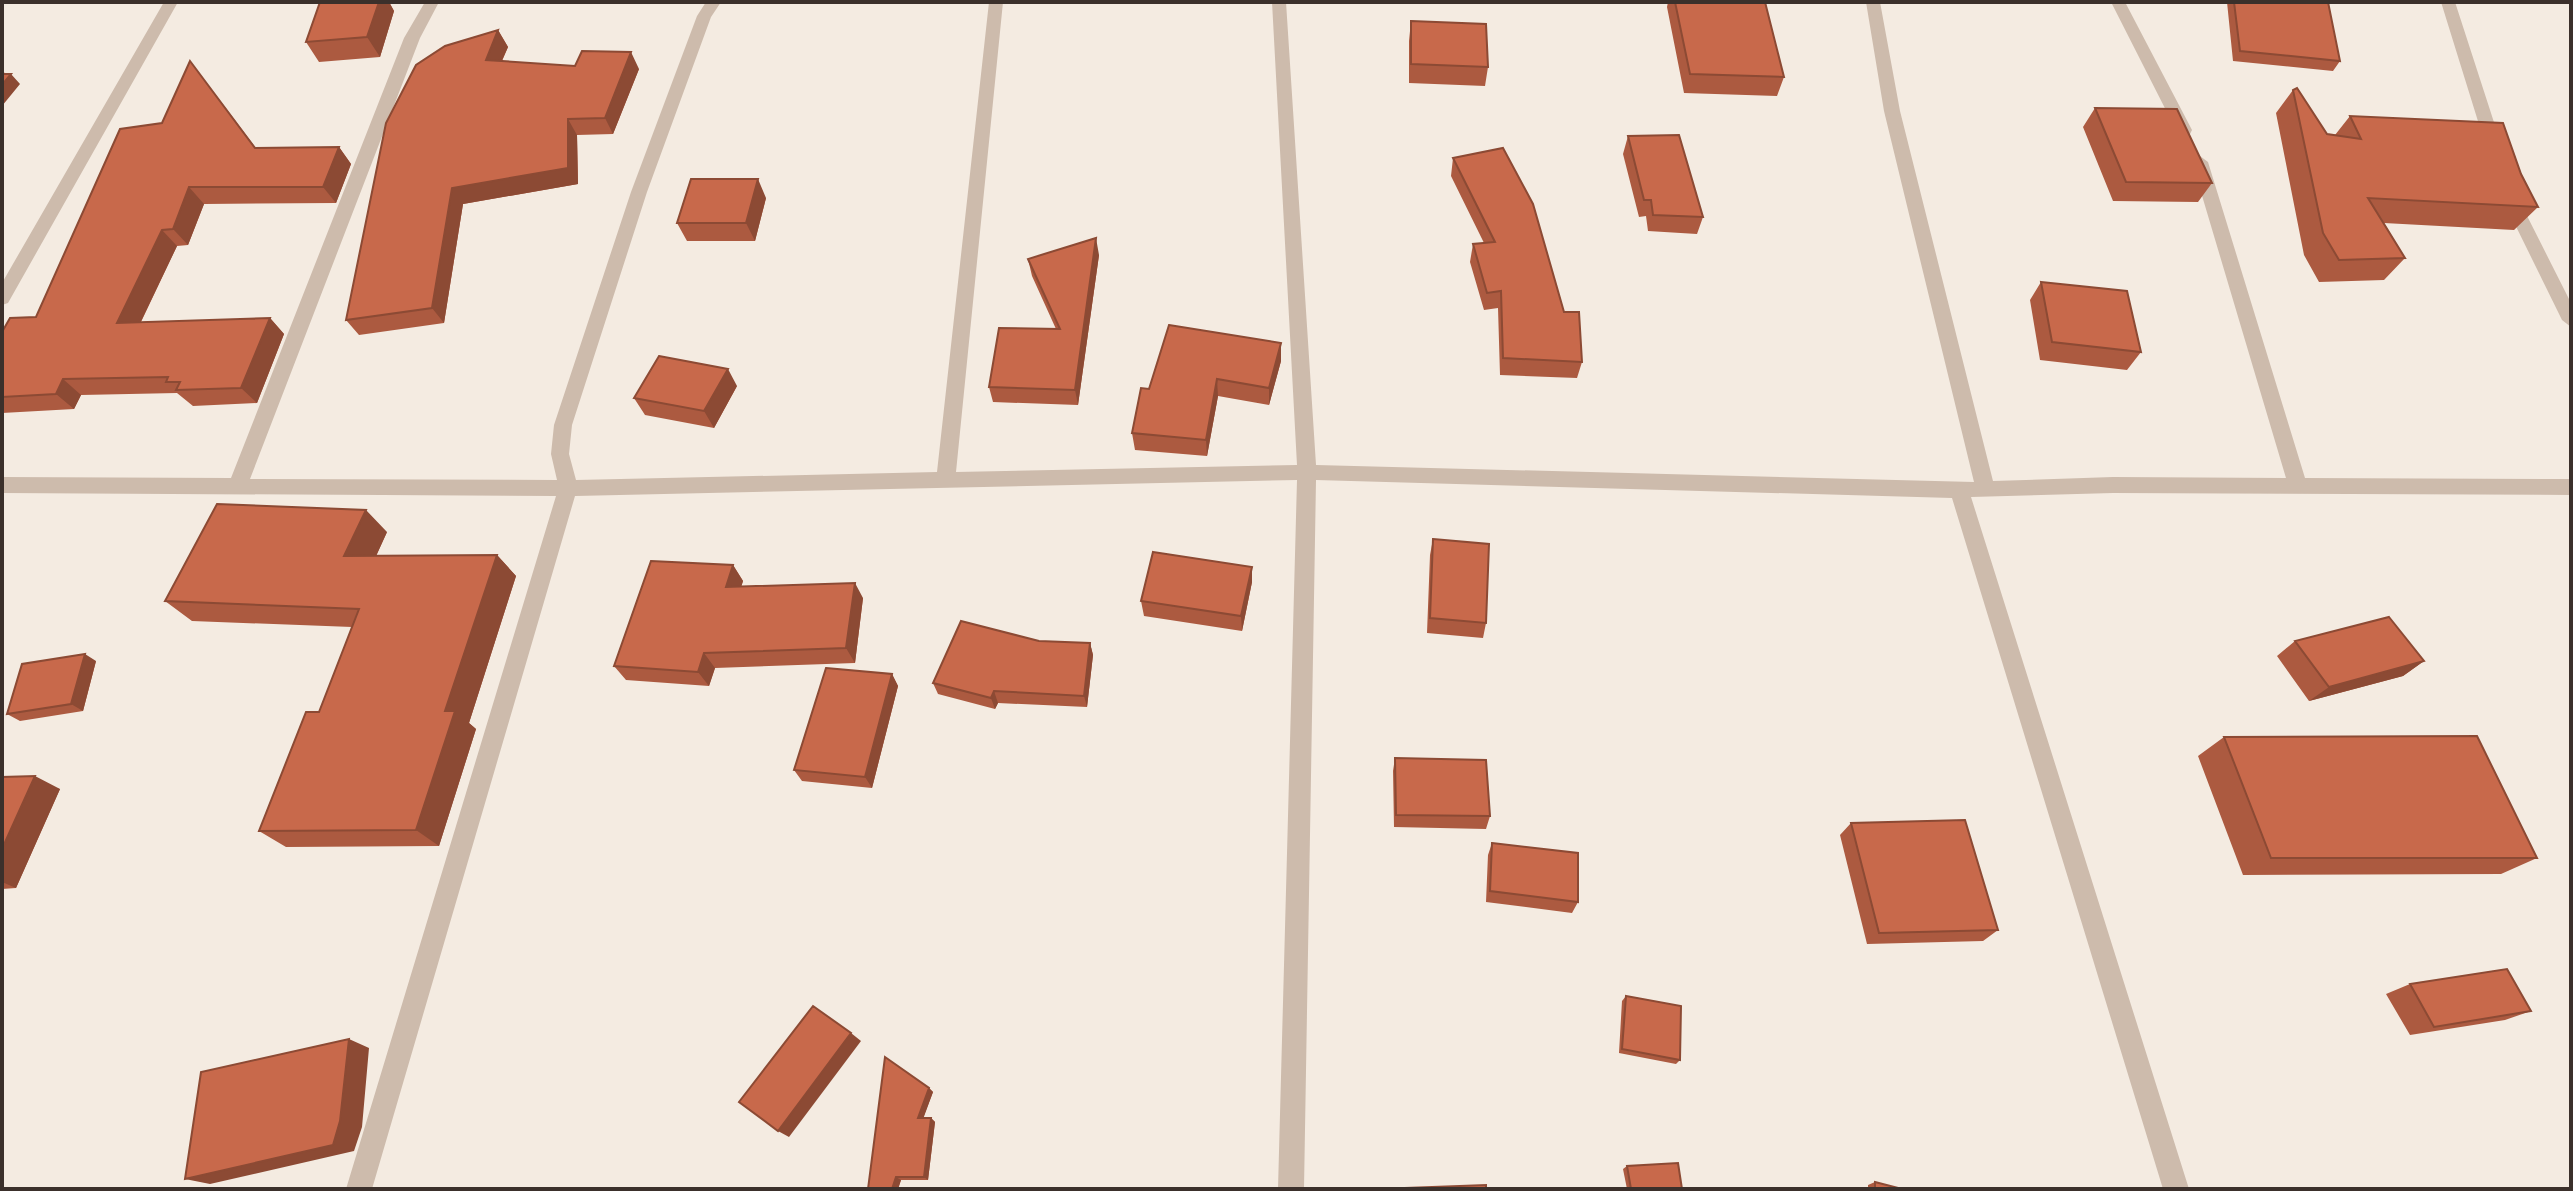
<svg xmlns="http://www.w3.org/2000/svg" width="2573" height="1191" font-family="'Titillium Web',sans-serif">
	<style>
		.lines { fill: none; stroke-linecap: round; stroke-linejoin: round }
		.minor { fill: #cdbbac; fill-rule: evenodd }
		.wall { fill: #ac5a40 }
		.shaded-wall { fill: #8c4a34 }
		.building { fill: #c8694b; stroke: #8c4a34; stroke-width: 2 }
	</style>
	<rect width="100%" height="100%" fill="#f4ebe1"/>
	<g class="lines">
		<path class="minor" d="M164,2H178L8,303L2,305V283Z
			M425,2H439L420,38L250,479L557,480L551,454L554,425L631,192L697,16L706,2H721L711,17L647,192L572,425L569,454L576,480L937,472L989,2H1003L956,472L1297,465L1272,2H1286L1316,465L1974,482L1884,111L1866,2H1880L1900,111L1993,481L2113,477L2286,478L2192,162L2200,156L2208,162L2305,478L2571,479V495L2113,493L1971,497L2189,1189H2163L1952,498L1316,480L1304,1189H1278L1297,480L575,496L372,1189H346L556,496L2,493V477L231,478L404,38Z
			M2111,2H2125L2192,130L2190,134H2178L2176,130Z
			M2441,2H2455L2502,147L2500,151L2494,153L2486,147Z
			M2511,194L2519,200L2571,303V327L2562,320L2503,200Z"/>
	</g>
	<path class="wall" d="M320,2H389L394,11L380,57L319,62L306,42Z
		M1668,2H1765L1784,77L1777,96L1684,93L1667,7Z
		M2227,2H2328L2340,61L2333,71L2233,61Z
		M1411,21L1488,67L1485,86L1409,83V41Z
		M498,30L508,47L502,61L575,66L639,69L613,134L577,135L578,184L463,204L444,323L359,335L346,320Z
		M190,61L256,148L339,147L351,164L336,203L204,204L188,245L177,246L141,322L270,318L284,334L257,403L193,406L177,393L81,395L74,409L2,413V332L36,317L162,123Z
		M2293,90L2327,134L2335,135L2350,116L2521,174L2538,207L2514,230L2384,223L2405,258L2384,280L2319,282L2304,255L2276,113Z
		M2095,108L2212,183L2198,202L2113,201L2083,127Z
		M1628,136L1703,217L1697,234L1648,231L1646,216L1639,217L1623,154Z
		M1453,158L1564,312L1582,362L1577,378L1500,375L1498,308L1484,310L1470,262L1473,244L1484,243L1451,176Z
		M766,198L755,241H687L677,223Z
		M1099,255L1078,405L993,402L989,387L1056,329L1032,276L1028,259Z
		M2041,282L2141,352L2127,370L2040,360L2030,300Z
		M1281,343V361L1269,405L1218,396L1207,456L1135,450L1132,433L1149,389Z
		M737,386L714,428L645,415L634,398Z
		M387,532L376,556L497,555L516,576L469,723L476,729L439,846L286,847L259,831L319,712L352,627L192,621L165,601Z
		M1433,539L1486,623L1483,638L1427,633L1430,555Z
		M733,565L743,581L741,587L863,598L855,663L715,668L709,686L626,680L614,666Z
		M1252,567V582L1242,631L1144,616L1141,601Z
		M1039,641L1090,643L1093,655L1087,707L998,703L995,709L938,694L933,683Z
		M2295,641L2424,661L2403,676L2309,701L2277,656Z
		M96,661L83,711L20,721L7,714Z
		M892,674L898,686L872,788L802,781L794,770Z
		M2224,737L2537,858L2501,874L2243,875L2198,756Z
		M1395,758L1490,816L1486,829L1394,827L1393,771Z
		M2,777L60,789L16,888L2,889Z
		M1851,823L1998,930L1983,941L1867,944L1840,835Z
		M1492,843L1578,902L1572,913L1486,902L1488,855Z
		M2410,984L2531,1011L2505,1020L2410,1035L2386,994Z
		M1626,996L1680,1060L1676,1064L1619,1053L1622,1001Z
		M929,1088L933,1092L923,1118H931L935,1122L928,1180H901L898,1189H868Z
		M1627,1166L1682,1189H1627L1623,1169Z
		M1875,1182L1902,1189H1868V1185Z"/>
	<path class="shaded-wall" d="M379,2H389L394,11L380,57L367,37Z
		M498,30L508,47L495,76L486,60Z
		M631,52L639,69L613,134L605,118Z
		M2,70L8,77L11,74L20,84L2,106Z
		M568,119L577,135L578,184L463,204L444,323L432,308L452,188Z
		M339,147L351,164L336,203L323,187Z
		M758,179L766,198L755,241L746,223Z
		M189,187L204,204L188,245L173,229Z
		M162,230L177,246L133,338L117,323Z
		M1096,238L1099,255L1078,405L1075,390Z
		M270,318L284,334L257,403L241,388Z
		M1281,343V361L1269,405V388Z
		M728,369L737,386L714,428L704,411Z
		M63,379L81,395L74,409L56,394Z
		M1217,379L1218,396L1207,456L1206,440Z
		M366,510L387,532L367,576L344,556Z
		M497,555L516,576L469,723L476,729L439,846L416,830L445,711Z
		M733,565L743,581L736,603L726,587Z
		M1252,567V582L1242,631L1241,616Z
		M855,583L863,598L855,663L846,648Z
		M1090,643L1093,655L1087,707L1084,696Z
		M704,653L715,668L709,686L698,672Z
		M85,654L96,661L83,711L71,704Z
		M2424,661L2403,676L2309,701L2329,687Z
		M892,674L898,686L872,788L865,777Z
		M994,691L998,703L995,709L991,698Z
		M35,776L60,789L16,888L2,882V849Z
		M851,1033L861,1041L789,1137L778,1131Z
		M349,1039L369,1048L362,1127L354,1151L210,1184L185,1179Z
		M929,1088L933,1092L922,1122L918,1118Z
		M931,1118L935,1122L928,1180L924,1177Z
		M896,1177L901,1180L898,1189H892Z"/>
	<path class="building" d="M320,2H379L367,37L306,42Z
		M1675,2H1765L1784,77L1690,74Z
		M2234,2H2328L2340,61L2240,51Z
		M1411,21L1486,24L1488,67L1411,64Z
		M498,30L486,60L575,66L582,51L631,52L605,118L568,119V168L452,188L432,308L346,320L386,123L416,65L445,46Z
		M190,61L255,148L339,147L323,187H189L173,229L162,230L117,323L270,318L241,388L176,390L180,382H166L168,377L63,379L56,394L2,397V332L10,318L36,317L120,129L162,123Z
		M2,74H11L2,85Z
		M2297,88L2327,134L2361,139L2350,116L2503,123L2521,174L2538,207L2368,198L2405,258L2339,260L2323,233L2293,90Z
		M2095,108L2177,109L2212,183L2126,182Z
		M1679,135L1703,217L1653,215L1651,200H1644L1628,136Z
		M1503,148L1533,204L1564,312H1579L1582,362L1503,358L1501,291L1487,293L1473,244L1495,242L1453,158Z
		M691,179H758L746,223H677Z
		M1096,238L1075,390L989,387L999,328L1060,329L1028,259Z
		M2041,282L2127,291L2141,352L2052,342Z
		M1169,325L1281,343L1269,388L1217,379L1206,440L1132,433L1141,388L1149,389Z
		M659,356L728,369L704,411L634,398Z
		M217,504L366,510L344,556L497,555L445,711H455L416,830L259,831L306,712H319L359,609L165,601Z
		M1433,539L1489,544L1486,623L1430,618Z
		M1153,552L1252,567L1241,616L1141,601Z
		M651,561L733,565L726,587L855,583L846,648L704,653L698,672L614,666Z
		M2389,617L2424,661L2329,687L2295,641Z
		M961,621L1039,641L1090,643L1084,696L994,691L991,698L933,683Z
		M85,654L71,704L7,714L22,664Z
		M826,668L892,674L865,777L794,770Z
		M2477,736L2537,858H2271L2224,737Z
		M1395,758L1486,760L1490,816L1396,815Z
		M35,776L2,849V777Z
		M1965,820L1998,930L1879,933L1851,823Z
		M1492,843L1578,853V902L1490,891Z
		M2507,969L2531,1011L2434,1027L2410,984Z
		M1626,996L1681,1006L1680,1060L1622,1049Z
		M813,1006L851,1033L778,1131L739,1102Z
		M349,1039L340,1121L333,1145L185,1179L201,1072Z
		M885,1057L929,1088L918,1118H931L924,1177H896L892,1189H868Z
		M1678,1163L1682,1189H1631L1627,1166Z
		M1875,1182L1902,1189H1875Z
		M1486,1185V1189H1408L1407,1188Z"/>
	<rect width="2573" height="1191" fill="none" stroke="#3b302b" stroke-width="8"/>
</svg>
